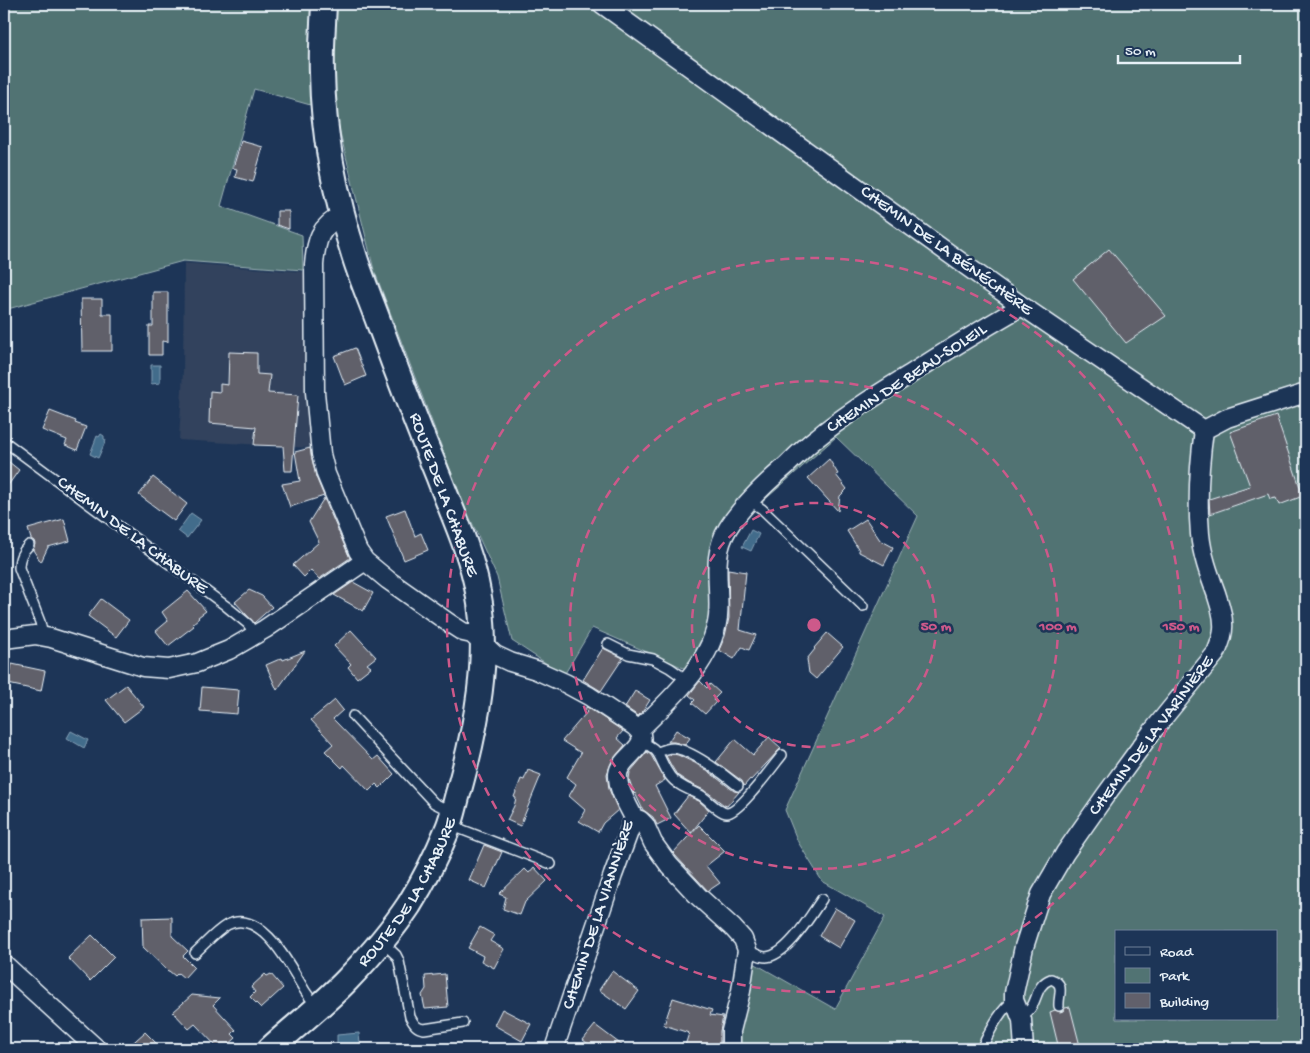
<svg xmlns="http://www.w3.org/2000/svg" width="1310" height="1053" font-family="'Gochi Hand',sans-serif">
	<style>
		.built { fill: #31425d }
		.green { fill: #517373; stroke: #9cb2b6; fill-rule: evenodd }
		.water { fill: #436c8b; stroke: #85a1b7 }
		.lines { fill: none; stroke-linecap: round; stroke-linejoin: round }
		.stream { stroke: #85a1b7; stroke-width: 5 }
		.building { fill: #61606b; stroke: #e8f1f8 }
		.service-casing { stroke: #e8f1f8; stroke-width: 12 }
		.minor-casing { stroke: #e8f1f8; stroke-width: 21 }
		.secondary-casing { stroke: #e8f1f8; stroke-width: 28 }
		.service { stroke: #1d3557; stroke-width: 9 }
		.minor { stroke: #1d3557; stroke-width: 18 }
		.secondary { stroke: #1d3557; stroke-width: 24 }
		.ring { fill: none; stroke: #cd598a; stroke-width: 2.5; stroke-dasharray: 9 6 }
		.labels { text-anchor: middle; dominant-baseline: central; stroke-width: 5; stroke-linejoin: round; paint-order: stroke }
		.street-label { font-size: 18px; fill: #e8f1f8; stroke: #1d3557 }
		.centre { fill: #cd598a; stroke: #1d3557; stroke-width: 2.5 }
		.ring-label { font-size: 15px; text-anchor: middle; font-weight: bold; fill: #cd598a; stroke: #1d3557; stroke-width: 5; stroke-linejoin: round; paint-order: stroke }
	</style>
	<rect width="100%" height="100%" fill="#1d3557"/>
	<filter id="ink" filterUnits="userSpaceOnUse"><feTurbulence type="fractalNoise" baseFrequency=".02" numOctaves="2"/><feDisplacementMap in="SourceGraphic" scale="10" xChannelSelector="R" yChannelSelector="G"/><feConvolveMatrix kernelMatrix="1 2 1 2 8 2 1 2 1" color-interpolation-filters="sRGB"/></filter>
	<g filter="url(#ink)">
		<path class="built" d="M184,263L306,272L307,376L310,448L179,440L183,371Z"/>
		<path class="green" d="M4,4H1306V1049H738L735,1042L752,962L835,1009L885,917L822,881L798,842L785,810L918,516L836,437L744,518L723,560L709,624L686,669L592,628L564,675L512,641L497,577L463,503L374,270L335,112L254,89L221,206L302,235L303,270L183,261L4,310ZM1116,932H1276V1019H1116Z"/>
		<path class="water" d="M151,365H160V383L151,384Z
			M101,434L104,436V439L106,440L98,458L90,454L97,436L99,437Z
			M191,513L201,520L187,538L178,531Z
			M751,530L759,534L751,551L742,547Z
			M71,731L88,740L84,748L67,738Z
			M359,1033L360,1044L337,1045V1035Z"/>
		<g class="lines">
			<path class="stream" d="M1301,4L1306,6"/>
		</g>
		<path class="building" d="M241,141L263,147L253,182L235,177L237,169L233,168Z
			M277,211H289V229L277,225Z
			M1109,249L1166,316L1126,343L1073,279Z
			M153,292H168V342L162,341V355H149V326H153Z
			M81,299H102V314H112V351H82Z
			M355,348L366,376L345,385L334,356Z
			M229,352L257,353V374L270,375L268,393L298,395L292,471H285L283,446L254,445L256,427L209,423L210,391L220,392V384L228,385Z
			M50,411L76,421L75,423L86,427L77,450L65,445L67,440L42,430Z
			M1276,416L1303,496L1279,505L1276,498L1270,499L1268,494L1210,514L1209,499L1250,486L1230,432Z
			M310,448L316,477L324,496L290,507L282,484L300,481L295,452Z
			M4,458L19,470L4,491Z
			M829,459L838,474L836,475L847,489L840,496L838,511L808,478Z
			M153,477L187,504L174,521L139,495Z
			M324,498L350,558L319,579L311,570L304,577L293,565L319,542L309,522Z
			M405,509L415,536L421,533L428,550L404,560L386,516Z
			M64,519L70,541L48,547L41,562L33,550L35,544L34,541L31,539L28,529Z
			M866,519L880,540L893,547L884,565L859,552V550L847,531Z
			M728,569L746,572L740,630L756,635L749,650L742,647L734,659L719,650L725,636L729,618Z
			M353,582L373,593L363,611L334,595Z
			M249,590L262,596L272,607L254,623L235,602Z
			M188,591L206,611L198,617L199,618L192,624L194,626L168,646L156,631L168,621L162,612Z
			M101,599L129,620L116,637L88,616Z
			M351,630L376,657L367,664L371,667L357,678L348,667L351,664L334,646Z
			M827,633L843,647L816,679L809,673L807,659L815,649L814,648Z
			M603,648L623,658L601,691L583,680Z
			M305,651L277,690L266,665L282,658L283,660Z
			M12,664L45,671L41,691L8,684Z
			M700,681L707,688L710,684L720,693L713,700L716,702L705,714L692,703L695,700L689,695Z
			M126,685L144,707L124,722L106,700Z
			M202,687L239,690L237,714L200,711Z
			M635,691L650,700L643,711L638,716L625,707Z
			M335,700L343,710L333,719L373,760L378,756L394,774L380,788L376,784L369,791L344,765L342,768L325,751L333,744L311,720Z
			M587,707L623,731L617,738L625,745L612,761L607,774L609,789L618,810L603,823L598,832L579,821L585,810L569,796L576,784L567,777L581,753L562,741L587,712L584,709Z
			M676,730L690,738L685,745L674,742H668Z
			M769,737L781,748L751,780L750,779L744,786L742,781L716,762L735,739L753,755Z
			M647,752L651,755L665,780L655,786L671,818L657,825L653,817L643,810L635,793L634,794L629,779L630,772Z
			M673,754L678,755L695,763L713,775L734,791L739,792L727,806L724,805L706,791L689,783L677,775L672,767L666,756Z
			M528,770L541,775L520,826L507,820L514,806L516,798L514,797L521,779L524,780Z
			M688,796L699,801L709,810L691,833L674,814Z
			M699,825L725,851L706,866L720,883L708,891L673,853Z
			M484,845L502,852L486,888L469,880Z
			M534,867L547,881L525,902L520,915L503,909L506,897L499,894L525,869L529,873Z
			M835,908L855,920L839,948L819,936Z
			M172,917V936L188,951L183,956L194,967L184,978L178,973L175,976L169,971H168L143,947L142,918Z
			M480,927L494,935L490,941L504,949L494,968L481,961L483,956L468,948Z
			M92,935L114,957L90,981L68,958Z
			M612,971L639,991L626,1009L599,990Z
			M265,974L267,976L271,974L283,988L261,1008L250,997L255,992L251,987Z
			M445,974L448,1007L425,1009L422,995L426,989L425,976Z
			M192,995L220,998L213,1005L236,1030L232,1034L236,1038L225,1048L221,1044L217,1047L195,1024L189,1029L173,1012Z
			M673,998L712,1010L710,1015L723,1017L720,1031V1049H684L689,1033L664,1025Z
			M1070,1007L1080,1046L1064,1049H1059L1050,1012L1055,1010L1060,1012L1063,1011L1065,1008Z
			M502,1009L531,1024L522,1041L494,1025Z
			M595,1025L627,1049H595L583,1040Z
			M145,1032L162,1049H126Z"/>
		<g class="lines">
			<g class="service-casing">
				<path id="service" d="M4,441L226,606L248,624L255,635
					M750,501L762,509L863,606
					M29,545C22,552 19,558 19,568L40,622L42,631L41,636
					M608,644L628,654L653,659L670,668L687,680
					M353,716L434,803L452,812
					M641,742C663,750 658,760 670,776C677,786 691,790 702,796C708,800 720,813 727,813C739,813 773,766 782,755
					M658,752C663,750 668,748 673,748C690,749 725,775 738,786
					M450,825L551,864
					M382,942L396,955L399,961L410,1017C414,1024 416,1028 424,1029L463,1023
					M747,950C753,952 759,957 766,957C787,956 811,915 822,899
					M195,953C205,944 215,932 227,925C262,907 291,968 305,991C309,997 313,1002 318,1006
					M1021,1016C1040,1008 1032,986 1051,979C1066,984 1058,995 1059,1006
					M981,1049C990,1032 998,1012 1014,1000"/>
			</g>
			<g class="minor-casing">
				<path id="minor" d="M602,4L1022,306L1204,430
					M343,215C319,226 316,241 314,265L315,392L321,454L326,474L358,551L365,561L388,580L449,623L463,632L472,634L495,655L510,662L536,670L565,683L589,696L634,726C657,745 620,755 618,774C617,789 628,805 634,818L613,875L554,1049
					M1204,430L1227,418L1306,393
					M4,639L35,635L51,638L143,667L169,669L197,663L229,650L265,629L365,561
					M639,730C670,699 712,664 718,617C721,586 710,557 728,528C743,504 766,483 787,465C797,455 807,445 818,437C846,414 878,394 909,375C946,351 984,328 1022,306
					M634,818L640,820L645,825L653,843L669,865L699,897L733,928L743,939L747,950L741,991L731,1031V1049
					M4,964L97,1049
					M1024,1049L1022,1020L1014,1000V993L1024,947L1041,894L1065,853L1105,796L1151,733L1216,653C1220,643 1224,634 1223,623C1223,613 1219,603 1216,593C1209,574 1202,555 1200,534C1197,498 1199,466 1204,430"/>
			</g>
			<g class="secondary-casing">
				<g id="secondary">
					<path id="s1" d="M270,1049C295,1026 323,1005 347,980C369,957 391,932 409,905C424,881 437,855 448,828C453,816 455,803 459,790C476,728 491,656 478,592C471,552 453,515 439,478C418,427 398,375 379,323C371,301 362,280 355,258C336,199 323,135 322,73C321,50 323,27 324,4"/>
				</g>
			</g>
			<use href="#service" class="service"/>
			<use href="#minor" class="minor"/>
			<use href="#secondary" class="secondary"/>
		</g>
	</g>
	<g class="ring">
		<circle cx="814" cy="625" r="122"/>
		<circle cx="814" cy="625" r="244"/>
		<circle cx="814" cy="625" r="367"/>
	</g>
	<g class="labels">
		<g class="street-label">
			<text transform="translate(946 251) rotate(36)">CHEMIN DE LA BÉNÉCHÈRE</text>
			<text transform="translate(907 379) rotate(-33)">CHEMIN DE BEAU-SOLEIL</text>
			<text transform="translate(443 495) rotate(70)">ROUTE DE LA CHABURE</text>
			<text transform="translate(132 536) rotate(37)">CHEMIN DE LA CHABURE</text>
			<text transform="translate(1152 736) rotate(-53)">CHEMIN DE LA VARINIÈRE</text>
			<text stroke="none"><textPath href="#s1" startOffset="211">ROUTE DE LA CHABURE</textPath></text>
			<text transform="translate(599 915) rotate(-72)">CHEMIN DE LA VIANNIÈRE</text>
		</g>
	</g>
	<circle cx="814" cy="625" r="8" class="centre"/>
	<g class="ring-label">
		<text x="936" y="630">50 m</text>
		<text x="1058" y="630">100 m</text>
		<text x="1181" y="630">150 m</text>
	</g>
	<rect width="1310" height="1053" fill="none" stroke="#1d3557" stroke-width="20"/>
	<rect x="10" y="10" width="1290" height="1033" fill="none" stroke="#e8f1f8" stroke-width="2" filter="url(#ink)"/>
	<rect x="1115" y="930" width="162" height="90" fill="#1d3557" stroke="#6e8097"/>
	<rect x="1125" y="947" width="25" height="8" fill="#1d3557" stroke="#6e8097"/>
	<text x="1160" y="956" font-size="15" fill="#e8f1f8">Road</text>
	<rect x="1125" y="968" width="25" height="15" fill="#517373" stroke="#6e8097"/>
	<text x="1160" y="980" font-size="15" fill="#e8f1f8">Park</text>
	<rect x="1125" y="993" width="25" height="15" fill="#61606b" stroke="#6e8097"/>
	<text x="1160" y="1006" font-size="15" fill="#e8f1f8">Building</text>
	<path d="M1118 55v8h122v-8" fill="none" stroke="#e8f1f8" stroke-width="2.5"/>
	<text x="1125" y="55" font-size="15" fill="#e8f1f8" stroke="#1d3557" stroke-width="4" paint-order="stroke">50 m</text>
</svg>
